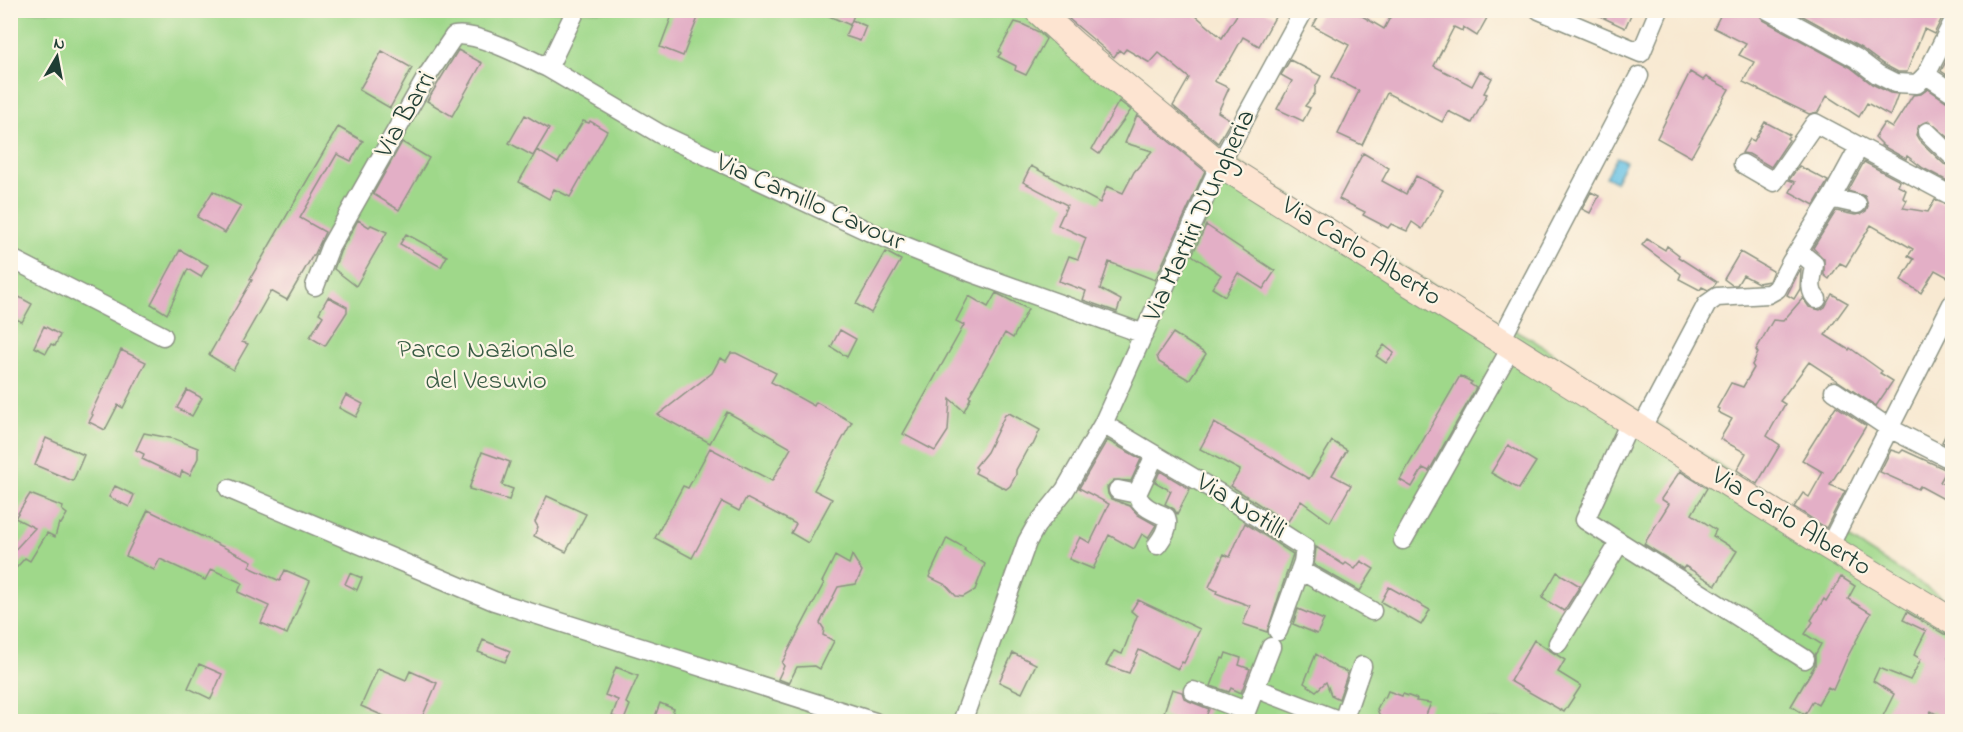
<svg xmlns="http://www.w3.org/2000/svg" width="1963" height="732" font-family="'Indie Flower',sans-serif">
	<style>
		.green { fill: #9fd88a; stroke: #5f8a5f; stroke-width: 1.5 }
		.water { fill: #68c2e6; stroke: #44808d; stroke-width: 1.5 }
		.building { fill: #e3afc6 }
		.lines { fill: none; stroke-linecap: round; stroke-linejoin: round }
		.street-casing { stroke: #8c9383; stroke-width: 21 }
		.secondary-casing { stroke: #8c9383; stroke-width: 28 }
		.street { stroke: #fff; stroke-width: 18 }
		.secondary { stroke: #fde4d1; stroke-width: 26 }
		.labels { text-anchor: middle; dominant-baseline: central; stroke-width: 4.5; stroke-linejoin: round; paint-order: stroke }
		.street-label { font-size: 27px; fill: #1f3d34; stroke: #fcf5e5 }
		.park-label { font-size: 27px; fill: #395c45; stroke: #fcf5e5 }
	</style>
	<rect width="100%" height="100%" fill="#fcf5e5"/>
	<filter id="ink" filterUnits="userSpaceOnUse"><feTurbulence type="fractalNoise" baseFrequency=".0167" numOctaves="2"/><feDisplacementMap in="SourceGraphic" scale="12" xChannelSelector="R" yChannelSelector="G"/><feConvolveMatrix kernelMatrix="1 2 1 2 8 2 1 2 1" color-interpolation-filters="sRGB"/></filter>
	<filter id="wash" filterUnits="userSpaceOnUse"><feTurbulence type="fractalNoise" baseFrequency=".008" numOctaves="4" result="noise"/><feDisplacementMap in="SourceGraphic" scale="24" xChannelSelector="R" yChannelSelector="G"/><feGaussianBlur stdDeviation="1.35" result="paint"/><feColorMatrix in="noise" values="0 0 0 0 0 0 0 0 0 0 0 0 0 0 0 0 0 1.4 0 .05"/><feComposite in="paint" operator="in"/></filter>
	<g filter="url(#wash)">
		<rect width="100%" height="100%" fill="#f8e9d2"/>
		<path class="green" d="M10,11H1049L1120,87L1418,277L1533,340L1828,538L1844,535L1952,604V721H11Z"/>
		<path class="water" d="M1617,157L1626,161L1615,182L1606,177Z"/>
		<g id="blocks">
			<path class="building" d="M674,10H701L683,56L660,47Z
				M815,10H856L850,25Z
				M1077,10H1189L1222,38L1240,10H1263L1275,17L1259,46L1243,37L1230,60L1214,81L1229,88L1218,112L1231,120L1218,143L1173,106L1189,78L1159,53L1150,63L1126,49L1123,53L1119,50L1114,57L1069,19Z
				M1322,10H1352L1384,29L1394,10H1478L1488,16L1477,36L1463,27L1462,31L1454,27L1434,66L1472,86L1480,71L1492,78L1484,93L1487,94L1472,123L1448,111L1442,122L1387,93L1362,145L1338,134L1359,91L1332,77L1349,45L1313,26Z
				M1587,10H1633L1625,28Z
				M1723,10H1757L1763,20L1850,67L1872,84L1890,93L1898,94L1890,116L1867,103L1859,117L1827,96L1818,112L1809,114L1743,82L1754,62L1739,55L1746,44L1714,28Z
				M1792,10H1953V13L1946,14L1942,18L1934,34L1924,29L1907,72H1898L1883,64L1861,48Z
				M852,20L866,26L860,41L845,36Z
				M1015,22L1022,24L1039,32L1046,39L1026,75L1015,70L1016,66L998,57L1001,53L999,51Z
				M1953,48V79L1941,71Z
				M458,50L482,63L452,116L427,101Z
				M382,51L412,68L390,108L359,90Z
				M1290,60L1321,76L1315,88V93L1305,106L1310,108L1303,121L1277,109L1292,81L1281,75Z
				M1690,72L1703,80L1706,77L1729,89L1691,157L1657,138Z
				M1928,89L1946,101L1953,103V141L1929,121L1919,125L1916,135L1919,140L1944,164L1953,167V184L1923,168L1907,156L1906,159L1881,145L1882,144L1875,137L1884,123L1892,128L1913,95L1921,94Z
				M1119,101L1131,110L1099,154L1092,149Z
				M525,115L549,129L533,156L509,143Z
				M1137,115L1205,171L1155,280L1109,262L1100,289L1121,300L1117,312L1083,300L1086,291L1059,281L1069,256L1078,259L1086,238L1058,225L1067,205L1023,182L1031,166L1100,203L1107,186L1123,193L1134,172L1152,151L1125,143Z
				M583,121L589,123L590,121L607,131L570,197L554,189L549,199L519,182L537,150L558,163Z
				M1765,122L1790,135L1787,138L1789,140L1771,167L1749,154L1742,153L1750,139L1754,141Z
				M338,127L363,141L351,161L337,154L300,218L325,232L314,256L313,255L287,300L271,291L242,342L248,344L233,370L209,355L252,280L250,279Z
				M402,142L429,158L399,210L373,194Z
				M1363,153L1389,168L1382,181L1406,194L1416,176L1443,190L1422,229L1412,222L1407,231L1391,224L1388,228L1363,215L1365,212L1339,199Z
				M1864,162L1900,181L1898,186L1906,190L1903,198L1907,200L1903,208L1928,212L1935,200L1953,207V280L1935,270L1921,293L1901,280L1914,259L1908,256L1913,249L1871,225L1846,266L1840,263L1829,279L1824,275V259L1813,248L1836,211L1855,215L1861,214L1866,211L1868,206L1865,196L1848,191Z
				M1799,166L1828,181L1814,205L1790,192L1795,182L1789,180Z
				M213,191L241,206L225,233L197,217Z
				M1591,192L1599,196L1590,213L1582,209Z
				M358,220L369,227L371,225L387,232L356,286L334,269L340,252Z
				M1206,225L1275,271L1263,289L1238,273L1225,296L1212,288L1221,275L1192,255Z
				M406,234L447,256L441,267L400,244Z
				M1647,239L1665,250L1667,246L1679,255L1678,257L1717,282L1713,287L1708,290L1702,287L1700,290L1679,279L1681,274L1642,245Z
				M180,250L208,265L201,277L188,269L167,314L151,304Z
				M886,252L901,260L871,313L856,304Z
				M1740,252L1773,271L1769,281L1758,283L1743,275L1737,285H1732L1724,279Z
				M1801,268L1800,289L1794,299L1787,295Z
				M10,292L32,304L22,322L10,316Z
				M996,293L1028,309L1013,338L1005,333L969,396L971,397L964,411L950,399L948,431L935,451L903,434L964,325L956,321L969,296L988,307Z
				M1832,294L1848,303L1825,335L1849,350L1850,348L1882,371L1880,373L1893,381L1876,406L1809,362L1780,401L1785,404L1767,436L1780,445L1757,484L1737,470L1746,453L1720,439L1732,419L1718,412L1719,409L1717,408L1731,383L1743,387L1754,368L1752,365L1758,353L1756,350L1773,320L1783,321L1803,298L1809,307L1820,310L1825,307Z
				M328,297L347,307V312L325,346L310,337L323,316L319,313Z
				M44,326L60,335L55,346L51,344L46,353L34,347Z
				M840,330L856,339L847,357L831,347Z
				M1173,333L1206,354L1189,380L1159,362L1157,356Z
				M1384,345L1394,353L1386,363L1376,356Z
				M121,350L146,362L123,408L118,405L105,430L89,422L93,415L91,413Z
				M731,353H736L776,373L771,382L814,406L816,402L852,422L814,490L832,499L808,543L791,533L796,524L746,498L739,511L722,502L692,558L655,538L683,486L688,488L710,448L772,481L791,448L727,412L710,443L658,415L712,373L720,358L726,361Z
				M1460,376L1472,382L1470,384L1476,388L1429,471L1423,468L1412,487L1400,480Z
				M187,390L202,398L192,416L177,408Z
				M346,395L363,404L356,417L339,408Z
				M1836,406L1866,426L1830,485L1845,491L1826,528L1794,507L1803,493L1809,497L1823,472L1802,460Z
				M1009,413L1040,430L1033,445L1028,448L1016,470V475L1010,486L1006,489L975,473L977,469L975,467L987,452L1005,415Z
				M1953,420V448L1942,442Z
				M1214,423L1309,479L1332,441L1347,450L1332,475L1351,485L1330,522L1301,501L1287,523L1231,486L1240,470L1200,449Z
				M144,433L175,439L198,448V458L190,475L182,471L180,477L142,459L144,454L136,450Z
				M46,438L84,455L73,481L35,465Z
				M1107,440L1141,459L1131,481L1114,480L1107,487L1108,494L1111,499L1130,506L1138,515L1156,525L1148,538L1142,534L1134,549L1109,535L1093,569L1069,559L1080,537L1090,543L1109,504L1079,488Z
				M1508,445L1536,462L1519,489L1491,473Z
				M1891,450L1900,453L1903,450L1947,470L1940,482L1953,488V504L1920,486L1918,489L1880,472Z
				M482,452L510,462L502,485L513,489L509,500L469,489Z
				M1160,471L1190,489L1177,514L1174,509L1165,504L1171,491L1155,482Z
				M1680,471L1707,488L1692,514L1716,530L1713,536L1737,551L1716,585L1685,566L1683,569L1644,544L1669,504L1661,499Z
				M115,486L134,495L129,507L109,497Z
				M30,494L63,507L62,510L67,514L61,524L59,523L55,537L47,533L30,561L25,558L10,575V555L35,528L15,518Z
				M547,496L586,514L566,552L534,536L538,527L535,522Z
				M148,510L252,561L249,567L280,581L285,570L310,581L287,634L261,623L269,606L238,592L242,583L211,569L205,580L160,559L154,570L126,556Z
				M1245,523L1293,554L1267,632L1243,624L1250,606L1216,593L1217,591L1209,587L1224,554L1230,557Z
				M947,538L965,548L964,550L985,564L975,590L963,597L956,596L946,585L929,577Z
				M1316,547L1344,565L1346,563L1355,569L1361,561L1374,569L1360,591L1314,565Z
				M852,555L862,571L856,584L838,587L820,623L824,629L823,635L834,641L820,669L815,666L797,667L789,683L778,679L784,666L782,663L824,583L822,582L835,556L849,564Z
				M1557,572L1580,586L1564,611L1542,598Z
				M350,573L362,578L357,590L345,584Z
				M1841,577L1855,586L1848,599L1871,613L1848,656L1833,690L1828,687L1818,704L1813,701L1805,715L1791,706L1815,665V655L1821,644L1805,634L1813,622L1811,620L1824,599L1826,601Z
				M1389,587L1430,610L1421,625L1381,602Z
				M1138,600L1200,629L1184,663L1182,662L1178,669L1139,650L1129,673L1106,665L1114,651L1122,654L1137,616L1131,611Z
				M1298,609L1324,620L1317,634L1293,624Z
				M1907,612L1944,634L1953,636V650L1948,658L1953,661V722H1949L1931,711L1924,722H1880L1894,694L1873,681L1879,668L1910,680L1921,659L1914,655L1926,631L1903,620Z
				M483,640L510,651L505,662L478,652Z
				M1534,640L1565,660L1558,672L1581,686L1564,712L1510,681Z
				M1013,653L1036,664L1022,693L999,682Z
				M1226,653L1241,658L1239,665L1250,669L1241,693L1231,688L1229,692L1211,686L1222,658L1224,659Z
				M1316,654L1337,668L1348,672L1339,699L1331,695L1326,682L1316,691L1304,683Z
				M199,664L222,674L211,699L188,688Z
				M616,667L638,676L626,703L630,705L624,720L612,716L618,700L605,695Z
				M378,668L406,680L410,671L437,683L420,722H397L361,706Z
				M1172,689L1182,692L1184,698L1189,701L1209,709L1204,722H1179L1163,715Z
				M1388,691L1402,696L1403,694L1417,699L1416,701L1431,703L1423,722H1382L1377,709L1383,697L1385,698Z
				M660,703L674,709L669,722H653Z"/>
		</g>
	</g>
	<g filter="url(#ink)">
		<use href="#blocks" fill-opacity="0" stroke="#8c9383" stroke-width="1.5"/>
		<g class="lines">
			<g class="street-casing">
				<path id="street" d="M576,10L548,68L660,134L870,232L970,272L1144,334
					M1539,10L1641,53L1659,10
					M1768,10L1856,58L1877,74L1895,83L1917,84L1926,75
					M1952,24L1926,75L1952,92
					M1927,132L1952,156
					M1743,164L1774,182L1815,123L1952,196
					M1833,195L1839,200L1857,204
					M1798,251L1814,264C1813,276 1807,290 1817,299
					M10,258L163,336
					M315,286L330,247L429,73L454,36C477,31 526,58 548,68
					M1501,340L1639,76
					M1834,391L1889,428L1952,460
					M1630,422L1585,520L1805,659
					M1103,424L1224,496L1305,548L1303,562L1278,631
					M1641,429L1707,304L1717,297L1768,294L1777,289L1791,262L1833,195L1859,147
					M1155,455L1137,494C1140,507 1156,512 1166,517C1170,527 1163,537 1157,545
					M229,489L494,601L875,722
					M1118,490L1137,494
					M1403,540L1511,348
					M1829,547L1952,304
					M1300,570L1372,611
					M1558,643L1620,542
					M1255,688L1343,722
					M1193,691L1246,711
					M1343,721L1362,666
					M962,722L1027,542L1036,526L1065,490L1103,424L1220,164L1304,10
					M1242,722L1271,647"/>
			</g>
			<g class="secondary-casing">
				<path id="secondary" d="M1037,10L1074,44L1220,164L1829,547L1952,621"/>
			</g>
			<use href="#street" class="street"/>
			<use href="#secondary" class="secondary"/>
		</g>
	</g>
	<g class="labels">
		<g class="street-label">
			<text transform="translate(406 115) rotate(-60)">Via Barri</text>
			<text transform="translate(810 203) rotate(24)">Via Camillo Cavour</text>
			<text transform="translate(1200 216) rotate(-65)">Via Martiri D'Ungheria</text>
			<text transform="translate(1361 252) rotate(32)">Via Carlo Alberto</text>
			<text transform="translate(1241 507) rotate(32)">Via Notilli</text>
			<text transform="translate(1791 522) rotate(32)">Via Carlo Alberto</text>
		</g>
		<g class="park-label">
			<text x="486" y="350">Parco Nazionale<tspan x="486" dy="31">del Vesuvio</tspan></text>
		</g>
	</g>
	<rect width="1963" height="732" fill="none" stroke="#fcf5e5" stroke-width="36"/>
	<g transform="translate(57 57) rotate(10)" stroke="#fcf5e5" stroke-width="4.5" paint-order="stroke">
	<path d="M0-4.5L10 22L0 15L-10 22Z" fill="#1f3d34"/>
	<text y="-9" font-size="16" font-weight="bold" text-anchor="middle" fill="#1f3d34">N</text>
	</g>
</svg>
